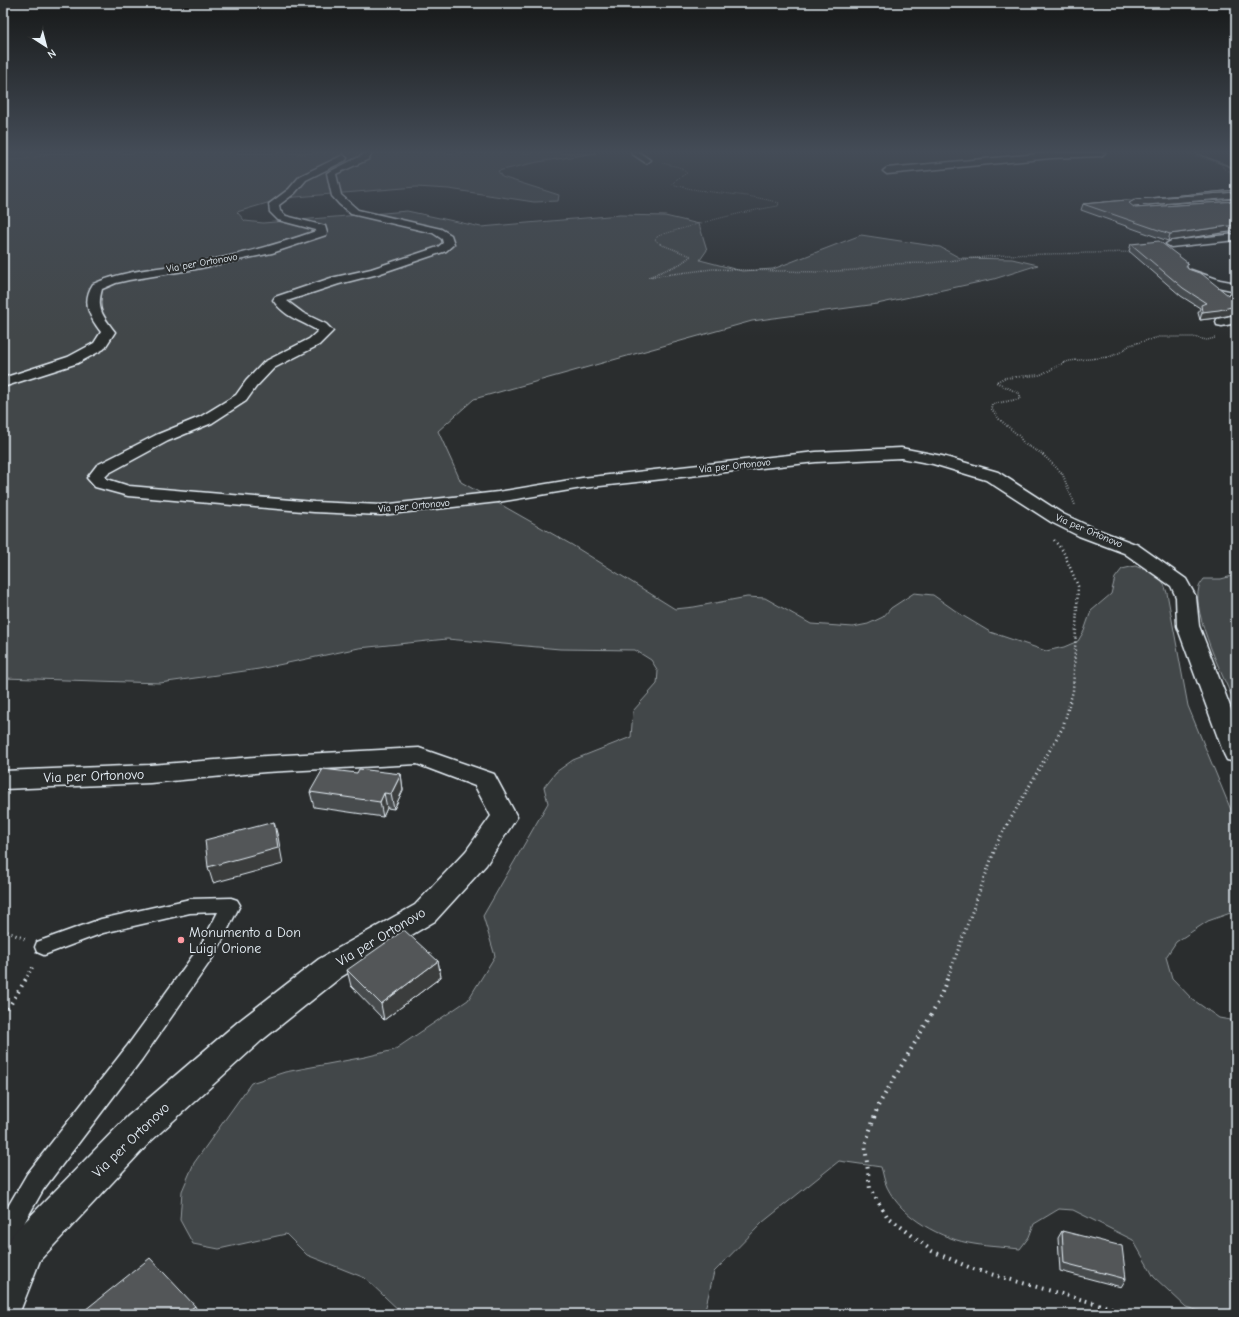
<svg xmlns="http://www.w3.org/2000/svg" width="1239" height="1317" font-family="'Comic Neue',sans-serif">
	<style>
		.green { fill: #424648; stroke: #959ca0 }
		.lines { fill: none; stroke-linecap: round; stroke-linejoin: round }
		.stream { fill: #989fa3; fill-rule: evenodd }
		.service-casing { stroke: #e8f1f8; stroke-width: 3 }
		.minor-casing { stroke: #e8f1f8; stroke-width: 3 }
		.tertiary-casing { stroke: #e8f1f8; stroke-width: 3 }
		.path-far5 { stroke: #e8f1f8; stroke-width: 1; stroke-dasharray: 0.5 1.5; stroke-linecap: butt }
		.path-far4 { stroke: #e8f1f8; stroke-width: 1.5; stroke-dasharray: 0.5 1.5; stroke-linecap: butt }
		.path-far3 { stroke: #e8f1f8; stroke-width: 2; stroke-dasharray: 0.5 2; stroke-linecap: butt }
		.path-far2 { stroke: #e8f1f8; stroke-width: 2.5; stroke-dasharray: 1 3; stroke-linecap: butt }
		.path-far1 { stroke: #e8f1f8; stroke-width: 3; stroke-dasharray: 1 3.5; stroke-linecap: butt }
		.path { stroke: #e8f1f8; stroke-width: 4; stroke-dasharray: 1.5 5; stroke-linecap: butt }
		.service { fill: #2a2d2e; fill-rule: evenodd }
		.minor { fill: #2a2d2e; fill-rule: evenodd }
		.tertiary { fill: #2a2d2e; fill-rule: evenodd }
		.wall { fill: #474b4d; stroke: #e8f1f8 }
		.shaded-wall { fill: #3a3d3e; stroke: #e8f1f8 }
		.building { fill: #535759; stroke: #e8f1f8 }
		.poi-dot { fill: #ff9aa2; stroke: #2a2d2e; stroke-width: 1.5 }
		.labels { text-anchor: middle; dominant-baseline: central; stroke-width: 4; stroke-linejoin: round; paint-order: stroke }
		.far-street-label { font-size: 10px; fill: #e8f1f8; stroke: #2a2d2e }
		.near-street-label { font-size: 14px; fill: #e8f1f8; stroke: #2a2d2e }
		.near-poi-label { font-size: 14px; fill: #e8f1f8; stroke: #2a2d2e; text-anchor: start }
	</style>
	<rect width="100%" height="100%" fill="#2a2d2e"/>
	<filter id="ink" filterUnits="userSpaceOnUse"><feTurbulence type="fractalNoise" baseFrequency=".025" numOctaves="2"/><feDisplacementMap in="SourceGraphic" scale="8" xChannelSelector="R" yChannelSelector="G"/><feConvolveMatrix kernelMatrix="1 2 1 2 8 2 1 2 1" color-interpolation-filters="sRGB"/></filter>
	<g filter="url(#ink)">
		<path class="green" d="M3,153H596L538,162L498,171L502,177L559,195L558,201L534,202L449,189L416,187L284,198L237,212L245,221L263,223L407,211L481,227L620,215L665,216L699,224L707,250L700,260L742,271L773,269L861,235L940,247L960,258L1012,259L1038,265L994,279L877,304L752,321L474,399L438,431L461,482L572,545L675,609L694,607L747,597L765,598L811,624L853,627L868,624L883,617L891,608L914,593L933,595L960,614L990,632L1046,651L1064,647L1078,641L1084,631L1091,611L1111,594L1115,578L1122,569L1135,566L1158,575L1164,584L1167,593L1188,706L1236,822V911L1208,921L1176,942L1166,957L1172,978L1192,999L1219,1018L1236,1021V1314H1209L1186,1307L1154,1277L1133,1240L1073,1210L1059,1209L1034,1224L1029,1237L1020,1249C1005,1247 989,1247 974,1244C941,1239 902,1218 887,1187C884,1181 883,1173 881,1167L839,1161L763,1222L714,1272L704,1314H403L365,1278L307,1255L286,1234L219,1249L193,1244L180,1220L182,1191L194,1163L251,1083L285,1072L365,1057L394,1050L468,1000L495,956L483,916L548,803L544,787L556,772L573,760L631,737L633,711L657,684L658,671L651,660L635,650L560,649L447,639L359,648L259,669L160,683L3,678Z
			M1236,575V706C1225,680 1191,614 1199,587C1200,584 1202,582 1204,579H1221Z"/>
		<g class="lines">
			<path class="stream" d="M1194,153H1198L1236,168V170Z"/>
			<g class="service-casing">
				<path id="service" d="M231,898L237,900L240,905L216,953L142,1059L43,1190L11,1246L3,1250V1215L27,1174L128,1045L202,943L218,912L190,913L103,933L44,955L37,952L35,947L37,942L101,919L190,899Z"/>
			</g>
			<g class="minor-casing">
				<path id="minor" d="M631,153H640L650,160L646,163Z
					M1048,153H1105L1101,156L1051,158L887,174L883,171L887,168Z
					M1236,234V240L1171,247L1166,244L1171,241Z
					M1191,270L1220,280L1236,283V291L1213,286L1187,275L1185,273L1187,271Z
					M1236,315V323L1222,326L1217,325L1216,322L1217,319Z"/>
			</g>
			<g class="tertiary-casing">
				<path id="tertiary" d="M364,153H372L369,159L336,174L341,195L358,210L441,229L451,235L454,244L446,251L378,274L339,284L287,301L303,313L326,324L333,331L319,345L274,368L256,387L246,401L212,423L168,441L109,473L105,477L107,479L129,486L314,502L381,505L498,492L582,478L816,452L901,448L942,456L998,472L1063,514L1093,528L1138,545L1186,579L1196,597L1199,626L1236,722V762L1227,760L1224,754L1177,626L1176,597L1171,586L1124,553L1079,536L1051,522L986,480L933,464L901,458L816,462L582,488L498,502L381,515L314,512L128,496L95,487L87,478L97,465L156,435L200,417L236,395L246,381L264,362L309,339L318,331C302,321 284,317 273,300L275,297L331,278L371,269L438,247L443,243L442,239L433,233L351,214L339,204L332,196L327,173L363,155Z
					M343,155L347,158L346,160L306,180L295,193L279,205L280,211L286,216L325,226L327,233L326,235L272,253L196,269L129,280L116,283L102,289C96,310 103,316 115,332L104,349L78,363L3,387V378L68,357L94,343L101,332C90,318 81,302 93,284C125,270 160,268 195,263C236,256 276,245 316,231V230L278,220L270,212L269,204L289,189L300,176Z
					M419,748L494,774L517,817L486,865L435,921L341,977L261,1041L151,1141L40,1260L19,1314H3V1257L13,1234L127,1117L239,1021L319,959L415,905L466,851L491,816L475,786L417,764L266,772L150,783L3,789V771L150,765L266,756Z"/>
			</g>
			<path class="path-far5" d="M1189,153L1221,164L1224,169L1236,174
				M3,161L33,158L52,153
				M662,163L679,167L687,173L677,179L672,184C707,195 744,192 779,203L778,206C737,213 698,223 658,236L655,240L662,245"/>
			<path class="path-far4" d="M660,244L691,256L680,264L649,277L712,269L817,272L856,270L888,264L928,263L1005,255L1132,252
				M1062,364L1069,361L1109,357L1119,353L1130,345L1159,337H1193L1207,340L1215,338"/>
			<path class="path-far3" d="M1064,363L1040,375L1004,378L996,382L1020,394V399L992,404L991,408L999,419L1019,436L1024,444L1041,453L1062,473L1075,505"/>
			<path class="path-far2" d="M1054,540L1063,551L1078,586L1073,691L1065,720"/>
			<path class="path-far1" d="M3,930L25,939
				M25,980L34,965
				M947,980L998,841L1063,727L1065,719"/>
			<path class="path" d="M947,979L938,1003L878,1106L865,1145L870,1189L887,1216L932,1251L973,1269L1133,1314
				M3,1013L7,1010L26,979"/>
			<use href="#service" class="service"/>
			<use href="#minor" class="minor"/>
			<use href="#tertiary" class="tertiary"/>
		</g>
		<path class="wall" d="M1236,190V199L1134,206H1133L1135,208L1236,201V231L1168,241L1081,210L1083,204Z
			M1131,244L1188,263L1187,266L1188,269L1228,295L1236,292V314L1216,318L1200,320L1198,313L1200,308L1181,296L1129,251Z
			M357,773L401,774L403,790L394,809L387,808L383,817L314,807L310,792Z
			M438,961L441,977L384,1020L351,986L347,970Z
			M1062,1231L1126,1279L1121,1287L1060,1271L1058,1238Z"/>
		<path class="shaded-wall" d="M1236,192V198L1134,206L1128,209L1129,203L1136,199Z
			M1236,225V231L1168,241L1170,234Z
			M1236,306V314L1216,318L1200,320L1202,312Z
			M401,774L403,790L394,809L391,794Z
			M384,793L387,808L383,817L380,802Z
			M274,822L278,837L283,864L213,883L208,867Z
			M438,961L441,977L384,1020L381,1004Z
			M195,1306L199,1314H184Z"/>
		<path class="building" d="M1236,190V192L1136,199L1129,203L1135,208L1236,201V225L1170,234L1083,204Z
			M1159,241L1188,263L1186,266L1188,269L1202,274L1228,295L1236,292V306L1219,310L1202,312L1201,305L1206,303L1183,288L1131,244Z
			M323,769L357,773L359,769L401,774L391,794L384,793L380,802L310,792Z
			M274,822L278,848L208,867L205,840Z
			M404,930L438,961L381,1004L347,970Z
			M1062,1231L1122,1246L1126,1279L1064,1263Z
			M150,1258L195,1306L184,1314H80Z"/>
	</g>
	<linearGradient id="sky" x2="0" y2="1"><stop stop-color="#171919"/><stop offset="0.45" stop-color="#444c57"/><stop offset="1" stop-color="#444c57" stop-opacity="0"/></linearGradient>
	<rect width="1239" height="337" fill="url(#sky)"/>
	<circle class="poi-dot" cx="181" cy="940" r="4"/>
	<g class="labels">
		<g class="far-street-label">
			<text transform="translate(202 263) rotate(-10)">Via per Ortonovo</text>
			<text transform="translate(735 466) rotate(-6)">Via per Ortonovo</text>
			<text transform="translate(414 506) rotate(-5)">Via per Ortonovo</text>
			<text transform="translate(1089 531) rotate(23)">Via per Ortonovo</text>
		</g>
		<g class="near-street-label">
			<text transform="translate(94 776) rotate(-2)">Via per Ortonovo</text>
			<text transform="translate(381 937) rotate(-31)">Via per Ortonovo</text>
			<text transform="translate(131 1140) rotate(-44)">Via per Ortonovo</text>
		</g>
		<g class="near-poi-label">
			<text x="189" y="932">Monumento a Don<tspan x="189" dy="16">Luigi Orione</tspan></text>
		</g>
	</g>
	<rect width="1239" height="1317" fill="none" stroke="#2a2d2e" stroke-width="16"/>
	<rect x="8" y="8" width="1223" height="1301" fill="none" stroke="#e8f1f8" stroke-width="1.5" filter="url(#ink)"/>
	<g transform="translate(46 46) rotate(144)" stroke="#2a2d2e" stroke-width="3" paint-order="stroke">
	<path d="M0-3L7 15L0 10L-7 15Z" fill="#e8f1f8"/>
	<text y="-6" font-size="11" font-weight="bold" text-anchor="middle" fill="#e8f1f8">N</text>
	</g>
</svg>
